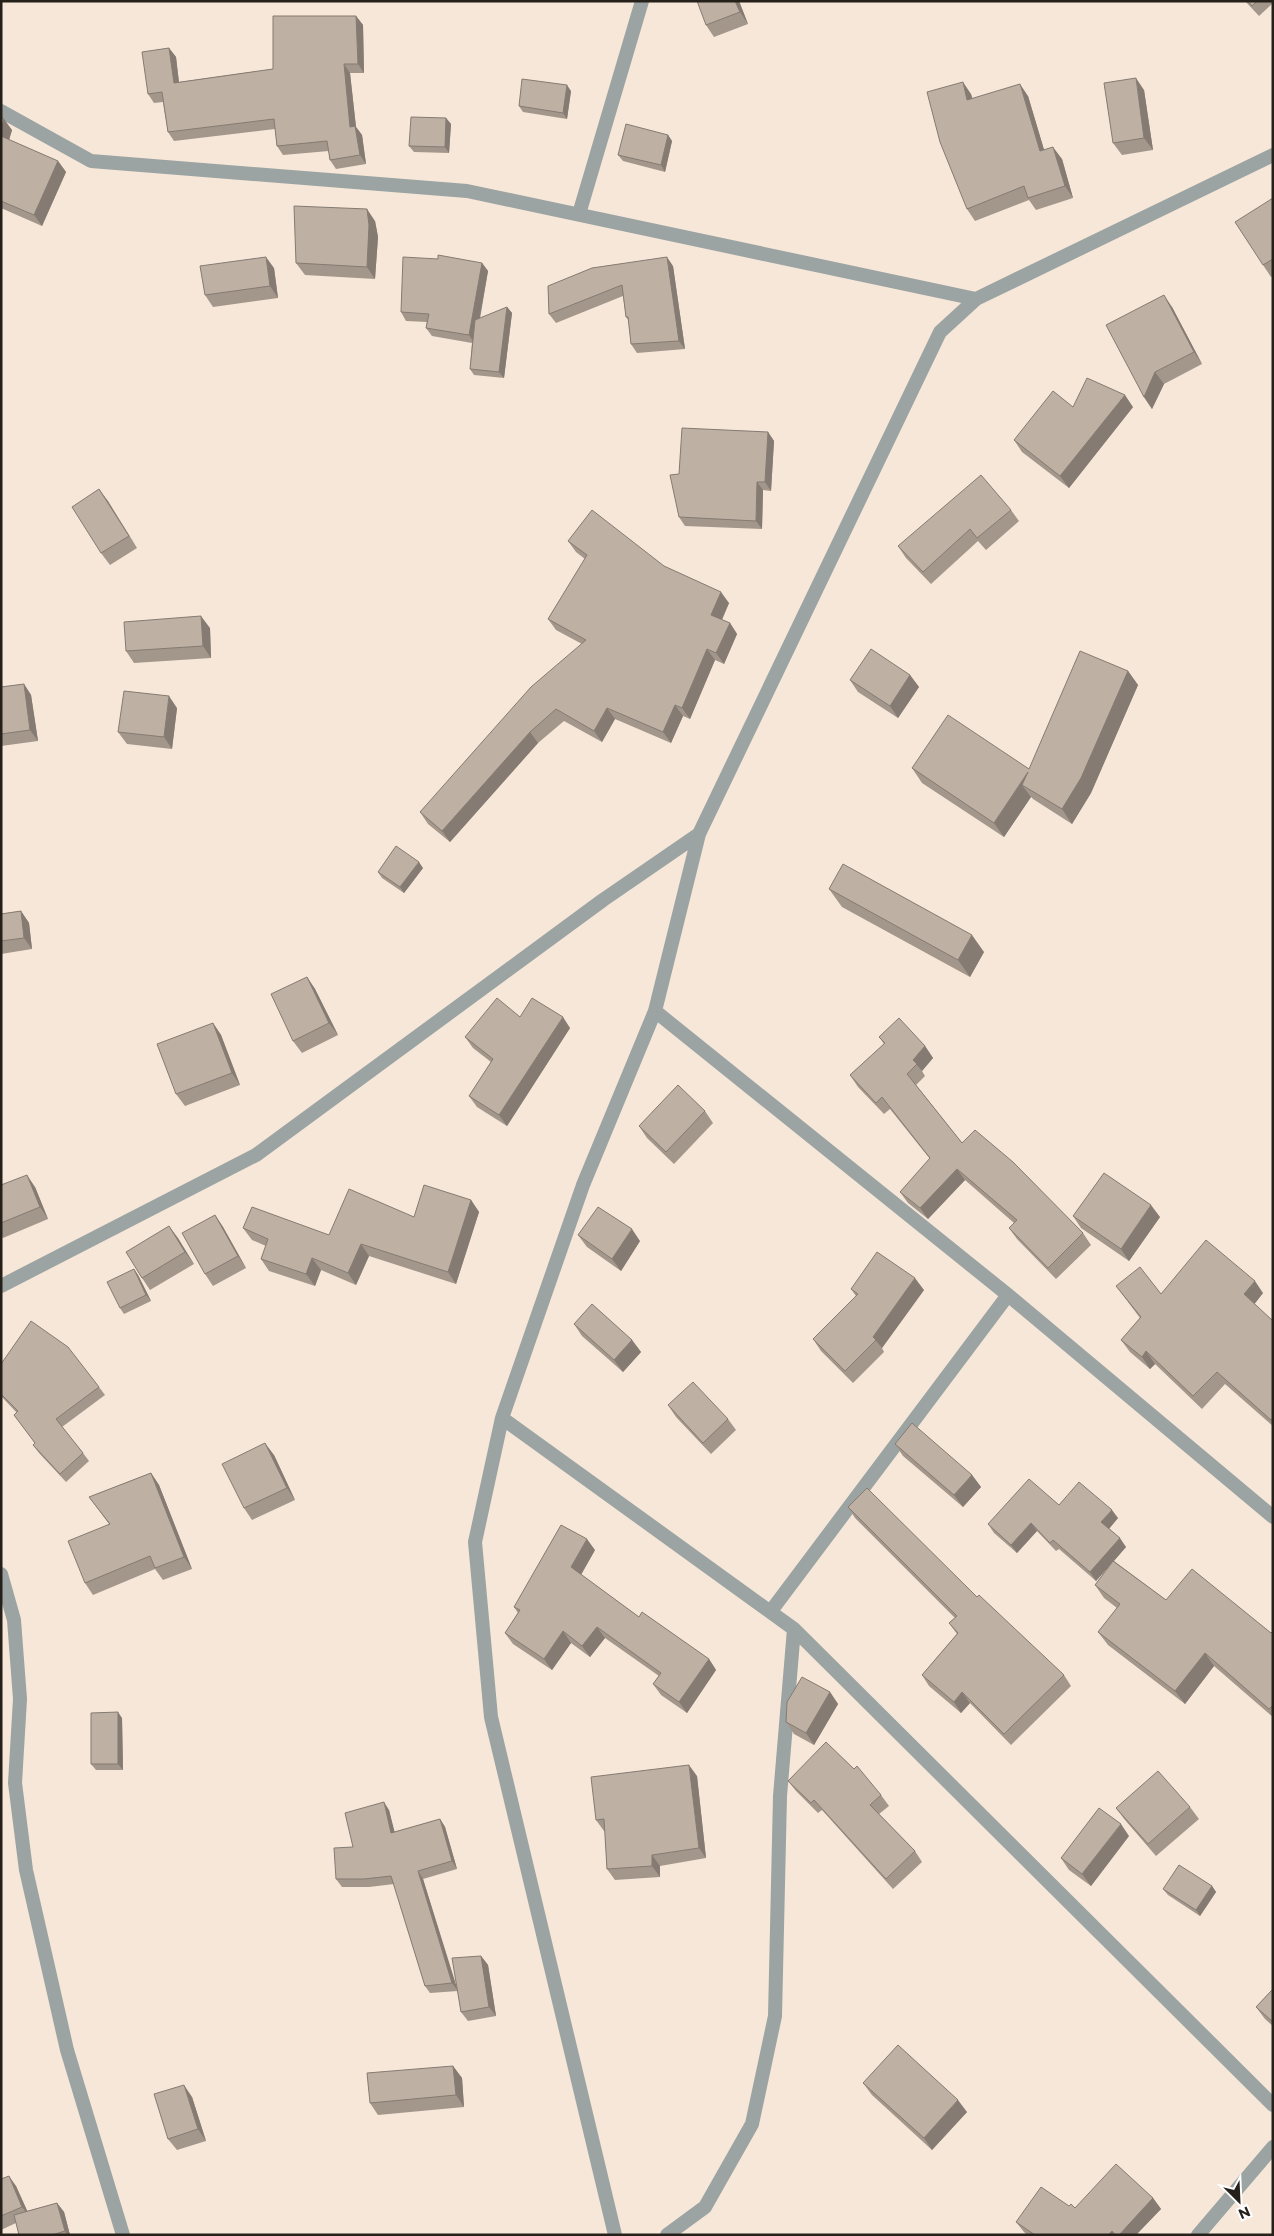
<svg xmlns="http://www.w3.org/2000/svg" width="1274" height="2236" font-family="Montserrat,sans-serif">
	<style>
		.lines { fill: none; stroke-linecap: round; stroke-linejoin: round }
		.minor { stroke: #9ba4a2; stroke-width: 14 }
		.wall { fill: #a3978c }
		.shaded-wall { fill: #857b72 }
		.building { fill: #beb0a3; stroke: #857b72 }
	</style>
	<rect width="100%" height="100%" fill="#f6e7d9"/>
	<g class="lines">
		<path class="minor" d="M1,111L91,161L467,191L976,299
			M579,214L642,1
			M655,1011L1008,1295L1273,1517
			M1,1286L256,1155L603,900L699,834L940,332L976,299L1273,155
			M502,1418L794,1629L1273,2105
			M1,1574L14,1620L20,1699L15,1783L26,1870L67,2050L123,2235
			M771,1611L1008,1295
			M615,2235L491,1717L475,1542L502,1418L583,1185L655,1011L699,834
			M667,2235L705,2207L752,2124L775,2016L780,1796L794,1629
			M1198,2235L1273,2147"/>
	</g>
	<path class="wall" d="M739,1L748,24L714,37L706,25Z
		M1245,1H1273V3L1259,16Z
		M356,16L363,25L364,73H350L356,127L362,135L366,164L336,169L330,160L329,151L283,155L277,146L275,129L174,141L168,132L163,102L154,103L148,94L169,48L176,57L179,82L273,69Z
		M1144,90L1153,150L1122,155L1113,143Z
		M571,91L567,119L523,112L519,106Z
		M971,94L972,98L1028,96L1044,150L1062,159L1073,198L1036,210L1029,200L975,221L967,209Z
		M1,118L12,130L9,140L58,161L66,172L42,226L1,208Z
		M446,118L451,124L449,153L414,152L409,146Z
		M668,135L672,141L665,172L623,161L618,155Z
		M1273,198V276L1271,277L1263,265Z
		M375,221L378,237L375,279L305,275L296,263Z
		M482,263L488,271L480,319L507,307L512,313L504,378L474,375L470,369L472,343L432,336L426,328L427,322L406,321L401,312Z
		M673,266L685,349L637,353L631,344L629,321L626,317L623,296L556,323L549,314L548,286Z
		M274,268L278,298L213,307L205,295Z
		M1172,307L1202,364L1164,384L1152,409L1144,397Z
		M1073,407H1133L1069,488L1022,452L1014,440Z
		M768,432L774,441L771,491L763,490L762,529L685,526L679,517V474Z
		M99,489L137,548L110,565L101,553Z
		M1011,510L1019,521L986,550L978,541L931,584L906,558L898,546Z
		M568,541L664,566L729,603L722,620L730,623L737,634L724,664L715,660L690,719L683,716L671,743L615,719L602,742L564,721L538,743L450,842L428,824L420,812L582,644L556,630L548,619L585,559L576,552Z
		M210,628L211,658L134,663L126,651Z
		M1128,671L1138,685L1091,793L1072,824L1033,799L1031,797L1004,837L922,783L912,768L1029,769Z
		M910,675L919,687L898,718L858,692L850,680Z
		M24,684L31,695L38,741L1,746V687Z
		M177,708L172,749L127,744L118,732Z
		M423,868L404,893L382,878L378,872Z
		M829,889L984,952L970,977L842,907Z
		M21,911L29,923L32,949L1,954V914Z
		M307,977L315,989L338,1035L302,1053L293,1041Z
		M520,1017L570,1028L507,1126L477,1107L469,1096L491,1062L473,1048L465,1037Z
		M213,1023L221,1035L240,1085L185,1106L176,1094Z
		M879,1037L925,1046L933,1058L922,1071L925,1076L916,1085L962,1143L1083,1233L1091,1245L1056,1279L1017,1239L1009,1228L1014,1223L965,1180L928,1219L908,1203L900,1192L930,1159L890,1109L884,1114L858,1087L850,1075L884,1044Z
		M705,1111L713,1123L674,1164L647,1138L639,1126Z
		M1,1185L35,1187L48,1219L3,1238L1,1236Z
		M471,1200L479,1212L456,1284L369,1256L356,1285L321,1270L315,1286L269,1271L261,1259L266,1246L252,1240L243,1228L329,1235L414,1217Z
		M215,1215L223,1227L246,1268L213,1286L205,1274Z
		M1073,1216L1160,1217L1129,1261L1081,1228Z
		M169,1226L194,1264L150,1290L142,1278Z
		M578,1235L640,1241L621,1271L587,1247Z
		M134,1269L138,1275L151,1301L124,1314L120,1308Z
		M1116,1286L1161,1294L1263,1293L1254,1304L1273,1321V1426L1225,1384L1202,1409L1155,1364L1150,1369L1130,1352L1121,1340L1140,1318Z
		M851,1289L924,1290L882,1348L884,1352L853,1383L821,1351L813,1339L856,1296Z
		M574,1324L632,1340L641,1352L623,1372L582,1336Z
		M1,1364L99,1387L105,1395L62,1427L83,1453L89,1461L66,1482L39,1453L33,1445L35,1443L14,1415L17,1413L1,1396Z
		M668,1405L728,1419L736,1430L711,1454L676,1417Z
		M895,1444L972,1475L981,1487L963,1507L903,1456Z
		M274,1455L295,1500L252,1520L244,1508Z
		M151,1473L159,1485L192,1569L163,1580L155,1569L93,1595L85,1583L109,1524L89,1497Z
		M1059,1505L1118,1518L1109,1529L1126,1547L1114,1561L1166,1600L1271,1633L1273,1631V1717L1214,1666L1185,1704L1108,1645L1098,1632L1117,1608L1104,1598L1095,1585L1111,1564L1096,1581L1059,1549L1056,1551L1037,1531L1017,1553L994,1533L988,1524Z
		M848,1507L977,1597L1064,1675L1071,1686L1011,1745L970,1703L961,1713L929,1686L922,1675L957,1634L949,1623L955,1618L855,1518Z
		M595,1550L581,1575L639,1617L709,1659L716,1670L687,1713L661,1695L653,1684L659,1676L605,1638L590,1657L571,1643L552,1670L513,1644L505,1633L518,1613L514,1607Z
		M830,1692L838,1704L814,1745L794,1734L786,1722Z
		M122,1718L123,1770H96L91,1764Z
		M697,1776L706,1858L660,1866V1877L615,1880L607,1869L605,1831H604L596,1820Z
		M788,1781L881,1795L889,1806L879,1814L915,1851L922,1862L893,1889L822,1810L818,1813L796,1791Z
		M1190,1807L1199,1819L1156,1856L1125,1820L1116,1808Z
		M389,1810L394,1832L440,1819L445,1827L457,1869L423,1879L457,1990L481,1956L488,1965L496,2016L468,2021L461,2012L458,1991L430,1993L425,1986L394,1884L369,1887H342L336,1879L353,1847Z
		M1129,1836L1091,1886L1069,1870L1061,1858Z
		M1212,1886L1216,1892L1200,1916L1168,1895L1163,1889Z
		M1273,1989V2026L1265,2019L1256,2007Z
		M453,2066L462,2078L464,2107L378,2115L370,2103Z
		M863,2083L967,2112L932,2150L872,2095Z
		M192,2097L206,2141L177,2150L168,2139Z
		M1,2178L16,2186L27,2211L57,2203L64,2212L70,2235H19L16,2223L1,2230Z
		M1153,2198L1161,2209L1136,2235H1027L1024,2232L1016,2222L1069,2206L1075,2208Z"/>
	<path class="shaded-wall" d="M735,1H739L748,24L740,12Z
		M356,16L363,25L364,73L358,64Z
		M169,48L176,57L180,92L174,83Z
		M344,64L350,73L356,127L362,135L366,164L360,155L350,127Z
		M1136,78L1144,90L1153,150L1144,138Z
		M963,82L971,94L976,111L967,100Z
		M1020,84L1028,96L1048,163L1040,151Z
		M567,85L571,91L567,119L563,113Z
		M446,118L451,124L449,153L445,147Z
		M4,119L12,130L7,147L1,138V129Z
		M668,135L672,141L665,172L661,165Z
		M1053,147L1062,159L1073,198L1065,186Z
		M58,161L66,172L42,226L34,215Z
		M367,209L375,221L378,237L375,279L367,267Z
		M266,257L274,268L278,298L270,286Z
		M667,257L673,266L685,349L679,341Z
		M482,263L488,271L475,344L469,335Z
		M1164,295L1172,307L1202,364L1194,352Z
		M507,307L512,313L504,378L499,372Z
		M1155,372L1164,384L1152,409L1144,397Z
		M1125,395L1133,407L1069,488L1060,476Z
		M768,432L774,441L771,491L765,482Z
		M757,482L763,490L762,529L756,521Z
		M99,489L108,501L137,548L129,536Z
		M721,592L729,603L719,626L711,615Z
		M201,616L210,628L211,658L203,646Z
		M730,623L737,634L724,664L716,653Z
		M707,649L715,660L690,719L682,708Z
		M1128,671L1138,685L1091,793L1072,824L1062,809Z
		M910,675L919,687L898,718L890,706Z
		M24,684L31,695L38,741L30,730Z
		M169,696L177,708L172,749L164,737Z
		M675,705L683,716L671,743L663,732Z
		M607,708L615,719L602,742L594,731Z
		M530,732L538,743L450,842L442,831Z
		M1028,772L1022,785L1031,797L1004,837L994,823Z
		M419,862L423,868L404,893L400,887Z
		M21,911L29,923L32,949L24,938Z
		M972,935L984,952L970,977L958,960Z
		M307,977L315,989L338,1035L329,1023Z
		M563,1017L570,1028L507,1126L499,1115Z
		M213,1023L221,1035L240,1085L232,1073Z
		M925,1046L933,1058L922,1071L913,1060Z
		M957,1169L965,1180L928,1219L920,1208Z
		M27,1175L35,1187L48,1219L40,1207Z
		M471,1200L479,1212L456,1284L448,1272Z
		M1151,1205L1160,1217L1129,1261L1121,1249Z
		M215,1215L223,1227L246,1268L238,1256Z
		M169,1226L178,1238L194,1264L185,1252Z
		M632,1229L640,1241L621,1271L612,1259Z
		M361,1244L369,1256L356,1285L348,1273Z
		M312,1258L321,1270L315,1286L306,1274Z
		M134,1269L138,1275L151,1301L146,1295Z
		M915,1278L924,1290L882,1348L873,1337Z
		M1255,1281L1263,1293L1253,1306L1244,1294Z
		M632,1340L641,1352L623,1372L614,1360Z
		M1146,1351L1155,1364L1150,1369L1142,1357Z
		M265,1443L274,1455L295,1500L287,1488Z
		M151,1473L159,1485L192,1569L184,1557Z
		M972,1475L981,1487L963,1507L954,1495Z
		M1112,1510L1118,1518L1107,1531L1101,1522Z
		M1031,1523L1037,1531L1017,1553L1011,1545Z
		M1120,1538L1126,1547L1096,1581L1090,1572Z
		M587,1539L595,1550L579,1578L571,1567Z
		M597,1627L605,1638L590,1657L582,1646Z
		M563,1631L571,1643L552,1670L544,1659Z
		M1205,1653L1214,1666L1185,1704L1175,1691Z
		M709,1659L716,1670L687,1713L679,1702Z
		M830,1692L838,1704L814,1745L806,1733Z
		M962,1692L970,1703L961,1713L954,1702Z
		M118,1712L122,1718L123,1770L118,1764Z
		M689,1765L697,1776L706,1858L699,1848Z
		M384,1802L389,1810L397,1841L391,1833Z
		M440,1819L445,1827L457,1869L452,1861Z
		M1121,1824L1129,1836L1091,1886L1082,1874Z
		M652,1855L660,1866V1877L652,1866Z
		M418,1871L423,1879L458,1991L452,1983Z
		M1212,1886L1216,1892L1200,1916L1196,1910Z
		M481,1956L488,1965L496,2016L489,2007Z
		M453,2066L462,2078L464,2107L456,2095Z
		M184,2085L192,2097L206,2141L198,2129Z
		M958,2100L967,2112L932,2150L924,2138Z
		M9,2176L16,2186L30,2217L22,2207Z
		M1153,2198L1161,2209L1136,2235H1119Z
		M57,2203L64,2212L70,2235H67L65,2231Z
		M1112,2231L1114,2235H1108Z"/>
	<path class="building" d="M697,1H735L740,12L706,25Z
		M1248,1H1257L1252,6Z
		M273,16H356L358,64H344L350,127L355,126L360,155L330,160L327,141L277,146L274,119L168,132L162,92L148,94L142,52L169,48L174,83L273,69Z
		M1136,78L1144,138L1113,143L1104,83Z
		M522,79L567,85L563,113L519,106Z
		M963,82L967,100L1020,84L1040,151L1053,147L1065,186L1028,198L1024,186L967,209L940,142L927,92Z
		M411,117L446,118L445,147L409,146Z
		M1,118L4,119L1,129Z
		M626,124L668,135L661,165L618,155Z
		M1,136L58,161L34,215L1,201Z
		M1273,198V259L1263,265L1235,222Z
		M294,206L367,209L369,225L367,267L296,263Z
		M438,255L482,263L469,335L426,328L429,314L401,312L403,257L438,259Z
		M266,257L270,286L205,295L200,266Z
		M667,257L679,341L631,344L628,317H626L622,285L549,314L548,286L592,268Z
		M1164,295L1194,352L1155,372L1144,397L1106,325Z
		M507,307L499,372L470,369L475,320Z
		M1087,378L1125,395L1060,476L1014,440L1053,391L1073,407Z
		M682,428L768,432L765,482H757L756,521L679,517L670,475L679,474Z
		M981,475L1011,510L977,538L970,529L923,572L898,546Z
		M99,489L129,536L101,553L72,507Z
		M592,510L664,566L721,592L711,615L730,623L716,653L707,649L682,708L675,705L663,732L607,708L594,731L556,709L530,732L442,831L420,812L531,687L586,640L548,619L587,555L568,541Z
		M201,616L203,646L126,651L124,622Z
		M871,649L910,675L890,706L850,680Z
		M1080,651L1128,671L1081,778L1062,809L1022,785L1028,772L994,823L912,768L948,715L1029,769Z
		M24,684L30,730L1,734V687Z
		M124,691L169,696L164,737L118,732Z
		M396,846L419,862L400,887L378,872Z
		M843,864L972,935L958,960L829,889Z
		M21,911L24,938L1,941V914Z
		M307,977L329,1023L293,1041L271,994Z
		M497,998L520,1017L532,998L563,1017L499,1115L469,1096L493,1059L465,1037Z
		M899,1018L925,1046L913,1060L917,1064L907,1074L962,1143L975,1130L1013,1162L1083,1233L1048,1268L1009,1228L1017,1220L957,1169L920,1208L900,1192L930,1158L882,1097L876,1103L850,1075L885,1043L879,1037Z
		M213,1023L232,1073L176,1094L157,1044Z
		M678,1085L705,1111L666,1152L639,1126Z
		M1104,1173L1151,1205L1121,1249L1073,1216Z
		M27,1175L40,1207L1,1223V1185Z
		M424,1185L471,1200L448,1272L361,1244L348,1273L312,1258L306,1274L261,1259L268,1239L243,1228L252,1207L329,1235L349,1189L414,1217Z
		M598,1207L632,1229L612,1259L578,1235Z
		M215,1215L238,1256L205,1274L182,1233Z
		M169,1226L185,1252L142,1278L126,1252Z
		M1206,1240L1255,1281L1244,1294L1273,1321V1418L1271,1420L1217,1372L1193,1396L1146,1351L1142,1357L1121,1340L1141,1317L1116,1286L1140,1267L1161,1294Z
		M877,1252L915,1278L873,1337L876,1340L845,1371L813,1339L858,1294L851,1289Z
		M134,1269L146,1295L120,1308L107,1282Z
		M592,1304L632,1340L614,1360L574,1324Z
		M31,1321L68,1347L99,1387L56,1419L83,1453L60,1474L33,1445L35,1443L14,1415L18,1411L1,1394V1364Z
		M693,1382L728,1419L703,1443L668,1405Z
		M912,1423L972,1475L954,1495L895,1444Z
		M265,1443L287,1488L244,1508L222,1464Z
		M151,1473L184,1557L155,1568L150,1556L85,1583L68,1541L110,1524L89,1497Z
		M1029,1479L1059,1505L1079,1482L1112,1510L1101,1522L1120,1538L1090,1572L1053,1540L1050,1543L1031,1523L1011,1545L988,1524Z
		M867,1488L977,1597L979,1595L1064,1675L1004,1734L962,1692L954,1702L922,1675L958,1633L949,1623L957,1616L848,1507Z
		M561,1525L587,1539L571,1567L639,1617L642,1612L709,1659L679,1702L653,1684L661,1673L597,1627L582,1646L563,1631L544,1659L505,1633L520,1610L514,1607Z
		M1113,1561L1166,1600L1192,1569L1271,1633L1273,1631V1705L1269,1709L1205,1653L1175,1691L1098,1632L1120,1604L1095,1585Z
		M802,1677L830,1692L806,1733L786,1722L787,1702Z
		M118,1712V1764H91V1713Z
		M826,1742L854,1769L857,1766L881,1795L870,1805L915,1851L886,1879L814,1800L811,1803L788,1781Z
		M689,1765L699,1848L652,1855V1866L607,1869L604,1819L596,1820L591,1777Z
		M1158,1771L1190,1807L1148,1844L1116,1808Z
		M384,1802L391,1833L440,1819L452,1861L418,1871L452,1983L425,1986L391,1876L364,1879H336L334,1848L353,1847L345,1813Z
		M1099,1808L1121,1824L1082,1874L1061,1858Z
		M1179,1865L1212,1886L1196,1910L1163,1889Z
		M481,1956L489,2007L461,2012L452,1958Z
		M1273,1989V2022L1256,2007Z
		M898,2045L958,2100L924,2138L863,2083Z
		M453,2066L456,2095L370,2103L367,2073Z
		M184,2085L198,2129L168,2139L154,2094Z
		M1116,2164L1153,2198L1119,2235H1116L1112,2231L1108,2235H1035L1016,2222L1041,2187L1069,2206L1071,2204L1075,2208Z
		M9,2176L22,2207L1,2216V2179Z
		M57,2203L65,2231L52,2235H19L14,2215Z"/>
	<rect width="1274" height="2236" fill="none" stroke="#25201a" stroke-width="5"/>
	<g transform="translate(1239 2201) rotate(156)" stroke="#ffffff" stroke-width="4" paint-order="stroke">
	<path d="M0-4L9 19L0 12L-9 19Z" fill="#25201a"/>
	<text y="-8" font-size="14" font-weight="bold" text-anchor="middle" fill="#25201a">N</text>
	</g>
</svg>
